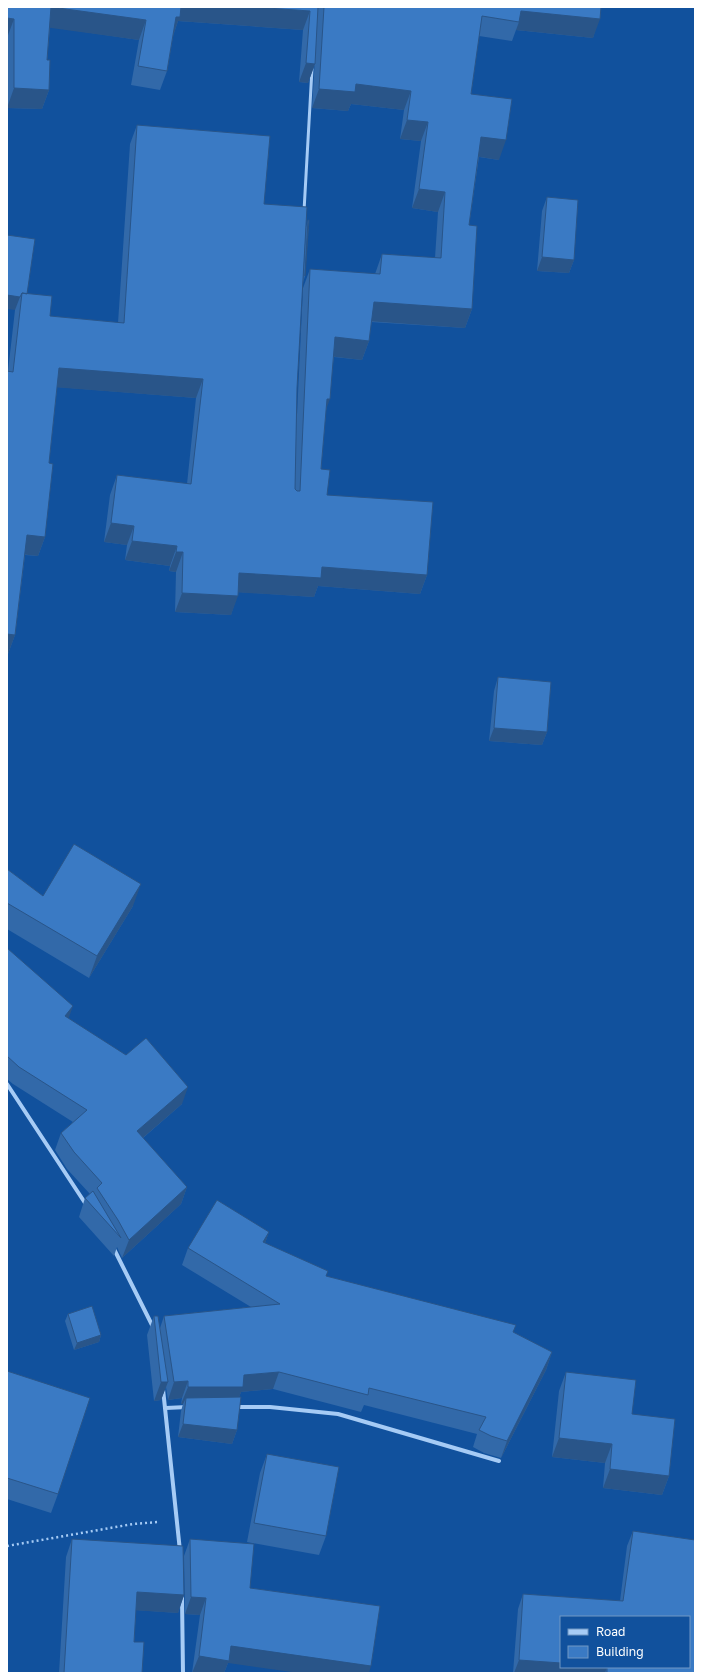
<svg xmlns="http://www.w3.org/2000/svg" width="702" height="1680" font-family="'Golos Text',sans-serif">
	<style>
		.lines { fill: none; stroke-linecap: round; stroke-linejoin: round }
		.path { stroke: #a6cbf5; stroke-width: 2.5; stroke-dasharray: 2 3; stroke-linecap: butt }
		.lane { stroke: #a6cbf5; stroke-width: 3 }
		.street { stroke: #a6cbf5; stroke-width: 4 }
		.wall { fill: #3269a9 }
		.shaded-wall { fill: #295589 }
		.building { fill: #3a7ac4; stroke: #295589 }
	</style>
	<rect width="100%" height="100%" fill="#11519d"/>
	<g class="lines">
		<path class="path" d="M7,1546L133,1524L158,1522"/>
		<path class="lane" d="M304,211L312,69"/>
		<path class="street" d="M7,1084L87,1206
			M113,1247L153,1327
			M163,1389L180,1551
			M236,1407H270L338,1414L499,1461
			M166,1408L187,1407
			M182,1598L183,1673"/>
	</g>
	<path class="wall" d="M7,7H601L593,38L516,30L512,41L479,36L471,94L499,160L479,157L469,225L472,309L465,328L371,322L369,341L362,360L334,357L326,411L321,469L327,495L427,575L420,594L318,586L314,597L238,592L231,615L175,612L176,572L169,571L170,566L125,560L127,545L104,542L110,495L117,475L187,484L196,398L57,387L49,463L45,537L38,556L25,555L15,635L8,654H7V371H8L15,310L7,235L27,294L50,316L118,323L130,144L137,125L264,204L297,388L296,436L303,288L310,269L375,274L382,254L435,258L438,212L412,208L421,141L400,139L404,110L351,104L348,111L312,108L318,7L315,64L308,83L299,82L303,30L178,21L173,36L167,71L160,90L131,85L139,40L50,27L47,60L49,90L42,109L7,108Z
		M547,197L574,260L569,273L537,271L542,211Z
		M308,220L305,276L303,283L306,227Z
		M498,677L547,732L542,745L489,741L494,691Z
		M7,869L43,896L133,906L89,978L7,929Z
		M7,948L68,1018L182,1104L143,1138L187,1187L181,1204L122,1258L117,1247L114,1256L79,1217L85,1198L90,1194L67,1169L55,1150L61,1133L73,1122L13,1084L7,1079Z
		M269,1232L265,1243L326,1276L513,1332L552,1352L546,1370L501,1458L484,1453L473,1447L477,1434L364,1405L361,1412L273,1389L241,1392L239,1397L237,1430L232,1444L178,1437L181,1411L183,1404H181L182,1398L168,1400L166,1387L161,1400L154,1401L147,1335L154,1316L160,1328L164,1316L251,1307L182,1265L188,1248Z
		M68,1314L101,1335L99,1342L74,1350L65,1321Z
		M7,1371L58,1494L51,1513L7,1499Z
		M566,1372L632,1414L669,1476L662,1495L603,1488L605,1463L552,1457L559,1391Z
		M267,1454L326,1536L319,1555L247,1542L260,1473Z
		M633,1531L695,1673H513L518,1609L523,1594L620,1601L627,1546Z
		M72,1539L184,1595L178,1613L136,1610L134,1642L142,1673H59L66,1557Z
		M190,1539L228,1663L224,1673H192L200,1615L185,1614L184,1556Z"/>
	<path class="shaded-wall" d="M51,7L146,20L139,40L44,27Z
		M179,7H253L310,11L303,30L178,21L173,36H169Z
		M521,11L600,19L593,38L516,30L519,22Z
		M7,18L14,19L7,38Z
		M306,63L315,64L308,83L299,82Z
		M356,84L411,91L404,110L351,104L348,111L312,108L319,89Z
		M14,88L49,90L42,109L7,108Z
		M407,120L428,122L421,141L400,139Z
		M481,137L506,140L499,160L474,156Z
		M419,189L445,192L438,212L412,208Z
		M542,257L574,260L569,273L537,271Z
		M7,295L20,297L15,310L7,309Z
		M374,302L472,309L465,328L367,321Z
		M335,337L369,341L362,360L328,356Z
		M59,368L203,379L196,398L52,387Z
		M327,399H330L323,418Z
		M111,523L134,526L127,545L104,542Z
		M27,535L45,537L38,556L20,554Z
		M132,541L177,546L170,566L125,560Z
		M176,552H183L176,572L169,571Z
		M322,567L427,575L420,594L318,586L314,597L232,592L239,573Z
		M182,593L238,596L231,615L175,612Z
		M7,634L15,635L8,654H7Z
		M494,728L547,732L542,745L489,741Z
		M141,884L133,906L89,978L97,956Z
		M73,1006L67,1023L65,1016Z
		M188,1087L182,1104L131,1148L137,1131Z
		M187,1187L181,1204L122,1258L129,1240Z
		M269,1232L263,1249V1242Z
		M101,1335L99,1342L74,1350L77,1343Z
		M552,1352L546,1370L501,1458L507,1441Z
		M279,1372L273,1389L241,1392L237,1404L186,1398L183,1404H181L188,1387L244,1375Z
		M188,1381L182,1398L168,1400L174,1382Z
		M161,1382H168L161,1400L154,1401Z
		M183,1424L237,1430L232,1444L178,1437Z
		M559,1438L612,1444L605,1463L552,1457Z
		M610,1469L669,1476L662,1495L603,1488Z
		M137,1592L184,1595L178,1613L131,1610Z
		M191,1597L206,1598L200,1615L185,1614Z
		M231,1646L371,1666L369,1673H299L228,1663L224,1673H192L199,1656Z
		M519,1660L561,1663V1667H607L605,1673H514Z"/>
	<path class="building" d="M7,7H181L180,17H176L167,71L138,66L146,20L51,7L47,60H50L49,90L14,88V19L7,18Z
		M253,7H318L315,64L306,63L310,11Z
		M324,7H601L600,19L521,11L519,22L482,16L471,94L512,99L506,140L481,137L469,225L477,226L472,309L374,302L369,341L335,337L330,399H327L321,469L330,470L327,495L433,502L427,575L322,567L321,578L239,573L238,596L182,593L183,552H176L177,546L132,541L134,526L111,523L117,475L191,484L203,379L59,368L49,463L53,464L45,537L27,535L15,635L7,634V371L13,372L22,293L52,296L50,316L124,323L137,125L270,136L264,204L307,207L297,388L295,489L297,491H300L310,269L380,274L382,254L441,258L445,192L419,189L428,122L407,120L411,91L356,84L355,92L319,89Z
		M547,197L578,200L574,260L542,257Z
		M308,220H309L305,276Z
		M7,235L35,239L27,294L22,293L20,297L7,295Z
		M498,677L551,682L547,732L494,728Z
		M74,844L141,884L97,956L7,903V869L43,896Z
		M7,948L73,1006L65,1016L126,1055L146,1038L188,1087L137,1131L187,1187L129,1240L118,1220L97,1188L102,1183L74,1152L61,1133L87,1110L19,1067L7,1056Z
		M93,1191L121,1238L85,1198Z
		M217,1200L269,1232L263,1242L328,1271L326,1276L516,1325L513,1332L552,1352L507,1441L491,1436L479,1430L486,1417L369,1388L368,1395L279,1372L244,1375L243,1387H188V1381L174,1382L164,1316L280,1304L188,1248Z
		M92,1306L101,1335L77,1343L68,1314Z
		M154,1316H158L168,1382H161Z
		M7,1371L90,1398L58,1494L7,1478Z
		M566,1372L636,1380L632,1414L675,1419L669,1476L610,1469L612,1444L559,1438Z
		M241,1397L237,1430L183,1424L186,1398Z
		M267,1454L339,1467L326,1536L254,1523Z
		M633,1531L695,1540V1673H607V1667H689V1617H561V1663L519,1660L523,1594L623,1601Z
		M72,1539L183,1546L184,1595L137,1592L134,1642H144L142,1673H64Z
		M190,1539L254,1544L250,1588L380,1606L371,1666L231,1646L229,1661L199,1656L206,1598L191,1597Z"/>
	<rect width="702" height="1680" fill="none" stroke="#ffffff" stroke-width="16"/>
	<rect x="560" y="1616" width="130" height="52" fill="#11519d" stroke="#7097c4"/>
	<rect x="568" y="1629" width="20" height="6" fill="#a6cbf5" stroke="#7097c4"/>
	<text x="596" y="1636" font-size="12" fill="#ffffff">Road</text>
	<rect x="568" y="1646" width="20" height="12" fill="#3a7ac4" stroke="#7097c4"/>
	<text x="596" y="1656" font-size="12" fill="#ffffff">Building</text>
</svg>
